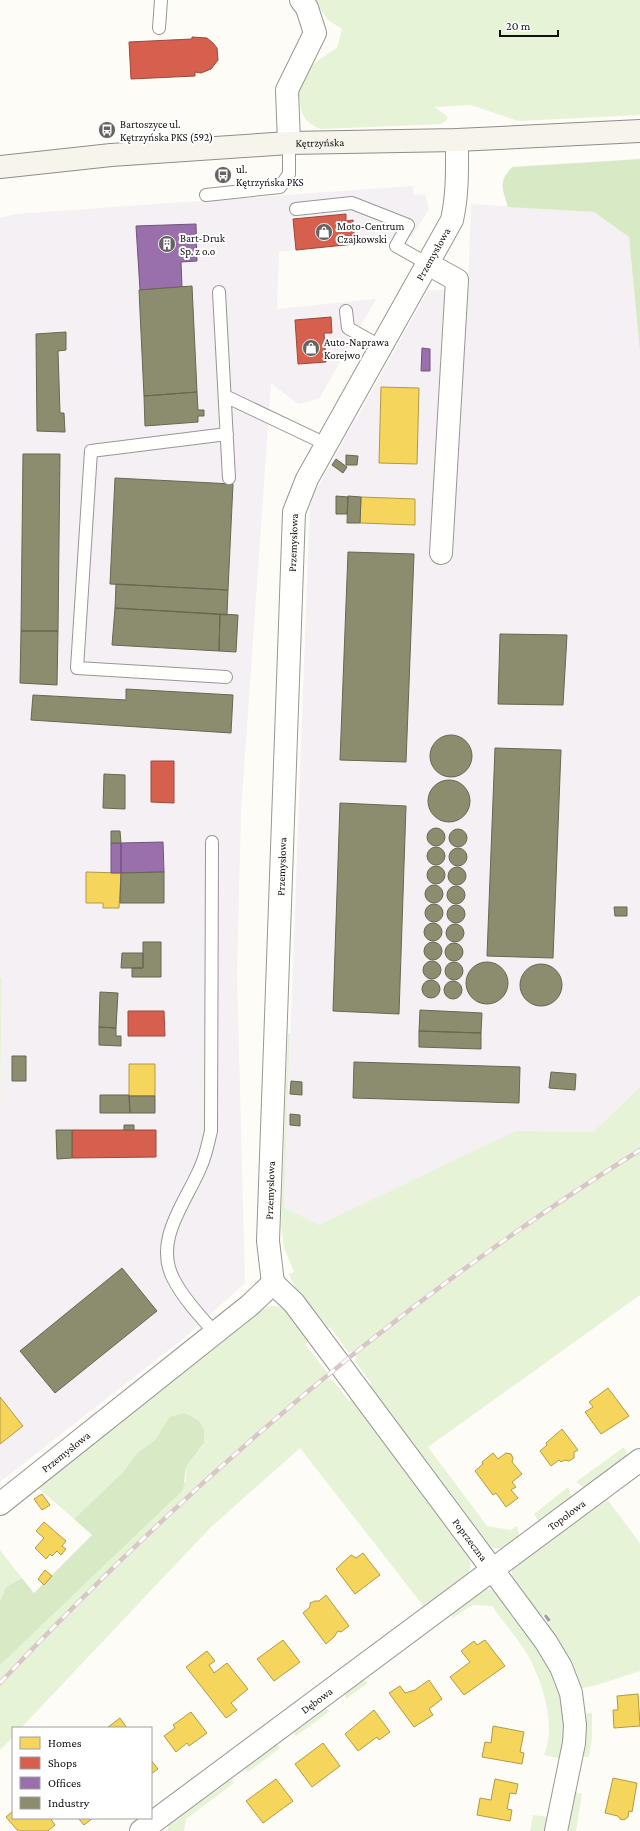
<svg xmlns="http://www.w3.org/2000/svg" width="640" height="1831" font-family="'Crimson Pro',serif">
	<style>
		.industrial { fill: #f5f0f3 }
		.green { fill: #e7f3d7 }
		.forest { fill: #d8eac5 }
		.homes { fill: #f6d55c; stroke: #b19a46 }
		.shops { fill: #d6604d; stroke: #9b483b }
		.offices { fill: #9970ab; stroke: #70547d }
		.industry { fill: #8c8c6e; stroke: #676752 }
		.building { fill: #a19f9c }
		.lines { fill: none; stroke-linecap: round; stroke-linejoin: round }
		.service-casing { stroke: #979795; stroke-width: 14 }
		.minor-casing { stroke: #979795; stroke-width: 24 }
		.secondary-casing { stroke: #8e8d8b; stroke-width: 24 }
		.service { stroke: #fffffe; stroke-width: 12 }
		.minor { stroke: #fffffe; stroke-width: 22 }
		.secondary { stroke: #f6f4eb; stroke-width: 22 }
		.rail-casing { stroke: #d9c6c7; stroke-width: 4.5 }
		.rail { stroke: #fff; stroke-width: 3; stroke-dasharray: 9; stroke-linecap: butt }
		.labels { text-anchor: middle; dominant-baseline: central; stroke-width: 4; stroke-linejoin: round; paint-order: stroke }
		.poi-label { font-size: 11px; fill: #111; stroke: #fff; text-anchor: start }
		.street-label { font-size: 11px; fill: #111; stroke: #fff }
	</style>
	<rect width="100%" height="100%" fill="#fdfcf7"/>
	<path class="industrial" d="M413,186L414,195L425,194L429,210L411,237L279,252L277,309L376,299L319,399L298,404L271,383L241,812L237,974L245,1283L189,1334L0,1482V1113L2,979L0,978V218L15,214Z
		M471,204L594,212L629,237L640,352V1087L593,1132H516L319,1225L284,1209L310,501L428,291L468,288Z"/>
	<path class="green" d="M314,0H640V115L518,121L471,105L434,107L447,116V120L441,124L321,129C302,122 301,113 299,94H297C302,70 317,60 337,48L342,29L328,20Z
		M0,978H2L0,1113Z
		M290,1033L284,1208L319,1225L516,1131L593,1132L640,1087V1295L428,1447L487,1526L511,1530L517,1526L520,1538C508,1546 499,1553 485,1544L367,1388L372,1384L354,1360L357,1358L352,1351L349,1353L330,1327L325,1330L297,1292L289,1274L294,1272L284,1248L281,1224L288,1034Z
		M271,1306C290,1305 301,1327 311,1340L305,1344L327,1372L324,1374L329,1380L332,1379L349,1401L354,1398L469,1555L471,1565L468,1575L425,1608L300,1448L210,1528L21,1728H13V1737L0,1750V1665L186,1481V1467L204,1444L169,1417L156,1439L137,1453L124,1471L74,1519L36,1486L255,1313Z
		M624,1447L628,1460L586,1489L576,1482Z
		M568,1487L573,1499L540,1523L534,1514Z
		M604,1495L640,1543V1671L597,1685L578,1689L545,1626L552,1620L546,1613L539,1619C529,1604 507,1584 513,1565Z
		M0,1550L22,1578L6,1587L0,1601Z
		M484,1588L495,1591L546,1658L562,1699L565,1726L562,1759L544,1755C557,1727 542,1679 527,1654C517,1637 503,1622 492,1606L472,1605L453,1618L447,1610Z
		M358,1676L368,1683L346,1699L344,1692Z
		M321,1705L330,1711L296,1736L290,1728Z
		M592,1713V1738L589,1757L580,1756L582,1714Z
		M274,1740L280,1748L248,1772L246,1769L241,1772L237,1767Z
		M228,1775L234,1783L186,1819L184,1831H168V1824Z
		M573,1792L582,1794L576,1831H564Z
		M533,1815L549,1817L546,1831H530Z"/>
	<path class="forest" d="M640,159V352L629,237L594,212L508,207C502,187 498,183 512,167Z
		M185,1413L199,1421L204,1430V1443L186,1467L183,1490L0,1665V1601L6,1587L22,1578L34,1593L92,1535L74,1519L124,1471L137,1453L156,1439L169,1417Z"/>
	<path class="homes" d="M381,387L419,388L417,464L379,463Z
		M361,497L415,499V525L360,523Z
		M86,872L121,873L119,908H103V903H86Z
		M129,1064H155V1096H129Z
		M608,1388L629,1416L601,1434L585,1412L593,1407L589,1402Z
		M0,1397L23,1426L0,1444Z
		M562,1429L578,1450L574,1452V1458L569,1461L565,1460L561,1462L559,1460L551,1466L540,1451L547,1445L546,1443Z
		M493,1453L498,1459L506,1453L511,1454L513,1458L512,1462L522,1474L512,1482L516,1487L511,1490L518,1498L506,1507L496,1493L493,1495L475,1471L483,1464L482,1462Z
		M42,1494L50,1505L42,1510L34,1499Z
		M44,1522L66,1541L62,1546L66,1549L61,1555L57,1551L52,1556L50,1554L46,1559L35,1548L44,1538L36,1531Z
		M363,1553L380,1575L355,1594L336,1569L351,1555L356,1558Z
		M45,1570L52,1576L44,1585L38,1579Z
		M326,1595L349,1626L341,1632L338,1631L334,1637L326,1644L303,1613L310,1607V1603L315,1601H319Z
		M283,1640L300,1662L274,1681L257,1659Z
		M485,1640L505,1666L464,1695L450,1677L470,1662L461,1651L474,1641L477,1645Z
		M207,1651L215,1661L209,1665L214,1673L227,1663L248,1689L231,1703L237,1710L226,1718L186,1667Z
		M429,1680L442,1699L429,1709L433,1715L414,1727L389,1693L400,1686L405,1693L415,1690Z
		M638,1694L640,1726L614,1728L613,1710H618L617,1696Z
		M374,1710L390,1732L379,1740L377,1737L358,1751L345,1734Z
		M191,1712L207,1733L189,1746L187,1743L176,1752L164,1736L175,1728L173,1725Z
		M120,1718L127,1728H107Z
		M493,1726L524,1732L520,1752L524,1753L522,1764L482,1757L485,1742L491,1743Z
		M323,1743L340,1766L312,1787L295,1764Z
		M151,1760L158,1769L151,1774Z
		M613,1778L637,1783L632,1812L629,1811L628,1817L624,1820L620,1819L618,1816L605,1813Z
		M276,1779L293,1801L263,1823L246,1801Z
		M495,1779L518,1784L516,1794L510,1793L507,1809L512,1810L510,1821L477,1815L480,1798L491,1800Z
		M13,1811V1818H50L55,1825L48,1831H18L6,1817Z
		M78,1818H93L84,1825Z"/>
	<path class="shops" d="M192,37L207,38L213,43L217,48L218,60L211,69L201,73L195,72V76L131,79L129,42L192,39Z
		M346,214V221L353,220L355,244L296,250L293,219Z
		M331,317L332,333H324L326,362L298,364L295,320Z
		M151,761H174V803L151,802Z
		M128,1011H164L165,1036H128Z
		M72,1130H156V1157L72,1158Z"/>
	<path class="offices" d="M196,224L197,261L181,262L182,287L140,290L136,226Z
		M422,348L430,349V371H421Z
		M163,842L164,872L121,873V843Z
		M111,843H121V873H111Z"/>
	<path class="industry" d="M192,286L197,392L144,396L139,290Z
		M66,332V350L58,351L60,413H64L65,432L37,431L36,334Z
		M197,392L198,410H204V416H198V422L145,426L144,396Z
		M23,454H60L58,631H21Z
		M346,455L358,456L357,465H346Z
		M336,459L347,467L343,473L332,465Z
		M115,478L233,484L228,590L110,584Z
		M336,496L348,497L347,514H336Z
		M348,496L361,497L360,523H347Z
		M348,552L414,554L406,762L340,760Z
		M116,584L228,590L227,615L115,608Z
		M115,608L220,614L219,651L112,645Z
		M220,614L238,615L236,652L219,651Z
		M21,631H58L57,685L20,683Z
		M500,634L567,635L563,705L498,704Z
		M126,689L233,695L231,733L31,720L33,695L126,700Z
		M430 756a21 21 0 1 1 42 0a21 21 0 1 1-42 0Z
		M495,748L561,750L553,958L487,956Z
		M104,774L125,775V809L103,808Z
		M428 801a21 21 0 1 1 42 0a21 21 0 1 1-42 0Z
		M340,803L406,806L399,1014L333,1011Z
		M427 837a9 9 0 1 1 18 0a9 9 0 1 1-18 0Z
		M449 838a9 9 0 1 1 18 0a9 9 0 1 1-18 0Z
		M111,831H120L121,843H111Z
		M427 856a9 9 0 1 1 18 0a9 9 0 1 1-18 0Z
		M449 857a9 9 0 1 1 18 0a9 9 0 1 1-18 0Z
		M427 875a9 9 0 1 1 18 0a9 9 0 1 1-18 0Z
		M448 876a9 9 0 1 1 18 0a9 9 0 1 1-18 0Z
		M164,872V903H120L121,873Z
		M425 894a9 9 0 1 1 18 0a9 9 0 1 1-18 0Z
		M447 895a9 9 0 1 1 18 0a9 9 0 1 1-18 0Z
		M425 913a9 9 0 1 1 18 0a9 9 0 1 1-18 0Z
		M447 914a9 9 0 1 1 18 0a9 9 0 1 1-18 0Z
		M614,907H627V916H615Z
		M424 932a9 9 0 1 1 18 0a9 9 0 1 1-18 0Z
		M446 933a9 9 0 1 1 18 0a9 9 0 1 1-18 0Z
		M143,942H161V977H132V968H143Z
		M424 951a9 9 0 1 1 18 0a9 9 0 1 1-18 0Z
		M445 952a9 9 0 1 1 18 0a9 9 0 1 1-18 0Z
		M122,953H143V968H121Z
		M423 970a9 9 0 1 1 18 0a9 9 0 1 1-18 0Z
		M445 971a9 9 0 1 1 18 0a9 9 0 1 1-18 0Z
		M466 983a21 21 0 1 1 42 0a21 21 0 1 1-42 0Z
		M520 985a21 21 0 1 1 42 0a21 21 0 1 1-42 0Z
		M422 989a9 9 0 1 1 18 0a9 9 0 1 1-18 0Z
		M444 990a9 9 0 1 1 18 0a9 9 0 1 1-18 0Z
		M100,992L118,993L116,1028L99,1027Z
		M420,1010L482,1013L481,1033L419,1031Z
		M99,1027L116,1028V1036H121V1046L99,1045Z
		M419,1031L481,1033V1049L419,1047Z
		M12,1056H26V1081H12Z
		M354,1062L520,1067L519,1103L353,1098Z
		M551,1072L576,1074L575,1090L549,1088Z
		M291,1081L302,1082V1095L290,1094Z
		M100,1095H129L130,1113H100Z
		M129,1096H155V1113H130Z
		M290,1114L300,1115V1126L290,1125Z
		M124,1125H134V1130H124Z
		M56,1130H72V1158L57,1159Z
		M122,1268L157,1311L55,1393L20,1351Z"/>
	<path class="building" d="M546,1614L551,1620L548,1622L544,1616Z"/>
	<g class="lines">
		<g class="service-casing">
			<path id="service" d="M159,28L161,0
				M206,195L280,187L289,174V143
				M296,209L352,203L408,225L396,246L428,264
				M219,292L229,478
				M346,311L348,328L380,346
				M225,396L326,444
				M226,677L77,668L91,451L227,434
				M212,842L211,1131C208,1143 206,1155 201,1166C187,1201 152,1240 174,1280C184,1299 200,1316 215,1333"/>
		</g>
		<g class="minor-casing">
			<g id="minor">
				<path d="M289,143L287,90L315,33L307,8L301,0"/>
				<path d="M428,264L457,280L441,553"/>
				<path id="s1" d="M273,1283L268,1241L294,512L307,479L452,220C458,193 457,167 457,140"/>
				<path id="s2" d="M273,1283L294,1303L492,1569L546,1642L561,1667L571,1693L575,1725L574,1743L556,1831"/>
				<path id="s3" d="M0,1504L250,1305L273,1283"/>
				<path id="s4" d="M141,1831L640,1460"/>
			</g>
		</g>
		<g class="secondary-casing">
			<g id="secondary">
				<path id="s5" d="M0,167L111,155L289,143L457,140L640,131"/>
			</g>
		</g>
		<use href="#service" class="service"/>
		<use href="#minor" class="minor"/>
		<use href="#secondary" class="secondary"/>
		<g class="rail-casing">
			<path id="rail" d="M0,1683C190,1481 404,1297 640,1150"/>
		</g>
		<use href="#rail" class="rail"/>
	</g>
	<defs>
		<g id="bus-disc" transform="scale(0.9)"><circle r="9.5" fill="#646362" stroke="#fff"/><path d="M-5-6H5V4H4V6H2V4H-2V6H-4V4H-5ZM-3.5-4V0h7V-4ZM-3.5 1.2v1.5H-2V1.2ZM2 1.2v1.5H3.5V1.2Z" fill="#fff"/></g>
		<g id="shop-disc" transform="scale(0.9)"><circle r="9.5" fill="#646362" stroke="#fff"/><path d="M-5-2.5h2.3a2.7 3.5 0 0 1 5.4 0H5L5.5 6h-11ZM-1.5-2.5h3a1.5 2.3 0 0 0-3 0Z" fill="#fff"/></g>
		<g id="building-disc" transform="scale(0.9)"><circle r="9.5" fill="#646362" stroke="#fff"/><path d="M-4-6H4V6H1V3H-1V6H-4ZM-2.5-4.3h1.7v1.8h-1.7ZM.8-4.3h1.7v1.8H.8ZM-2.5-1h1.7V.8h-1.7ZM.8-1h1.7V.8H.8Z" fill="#fff"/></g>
	</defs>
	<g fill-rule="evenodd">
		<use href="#bus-disc" x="107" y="130"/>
		<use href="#bus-disc" x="223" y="175"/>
		<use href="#shop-disc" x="324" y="232"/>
		<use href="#building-disc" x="167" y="244"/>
		<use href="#shop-disc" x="311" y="348"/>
	</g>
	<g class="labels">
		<g class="poi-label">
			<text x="120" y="124">Bartoszyce ul.<tspan x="120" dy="13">Kętrzyńska PKS (592)</tspan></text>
			<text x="236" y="169">ul.<tspan x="236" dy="13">Kętrzyńska PKS</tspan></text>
			<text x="337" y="226">Moto-Centrum<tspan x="337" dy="13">Czajkowski</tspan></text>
			<text x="180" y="238">Bart-Druk<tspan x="180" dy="13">Sp. z o.o</tspan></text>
			<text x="324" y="342">Auto-Naprawa<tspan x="324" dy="13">Korejwo</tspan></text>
		</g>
		<g class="street-label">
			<text stroke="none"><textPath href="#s5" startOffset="321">Kętrzyńska</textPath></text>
			<text stroke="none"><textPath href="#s1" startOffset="1065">Przemysłowa</textPath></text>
			<text stroke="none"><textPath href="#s1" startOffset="741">Przemysłowa</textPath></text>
			<text stroke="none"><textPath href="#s1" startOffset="417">Przemysłowa</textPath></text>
			<text stroke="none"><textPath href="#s1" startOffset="93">Przemysłowa</textPath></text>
			<text stroke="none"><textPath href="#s3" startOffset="84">Przemysłowa</textPath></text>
			<text stroke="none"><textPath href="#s4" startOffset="530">Topolowa</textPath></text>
			<text stroke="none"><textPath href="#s2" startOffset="324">Poprzeczna</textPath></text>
			<text stroke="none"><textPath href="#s4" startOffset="219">Dębowa</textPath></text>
		</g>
	</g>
	<rect x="12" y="1727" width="140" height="92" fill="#ffffff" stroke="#a0a0a0"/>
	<rect x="20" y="1737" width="20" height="12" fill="#f6d55c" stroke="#a0a0a0"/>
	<text x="48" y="1747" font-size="12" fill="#111111">Homes</text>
	<rect x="20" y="1757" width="20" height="12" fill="#d6604d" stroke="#a0a0a0"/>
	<text x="48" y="1767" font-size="12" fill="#111111">Shops</text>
	<rect x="20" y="1777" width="20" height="12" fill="#9970ab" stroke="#a0a0a0"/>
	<text x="48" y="1787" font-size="12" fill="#111111">Offices</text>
	<rect x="20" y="1797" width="20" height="12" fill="#8c8c6e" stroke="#a0a0a0"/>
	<text x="48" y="1807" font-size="12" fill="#111111">Industry</text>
	<path d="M500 30v6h58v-6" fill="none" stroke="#111111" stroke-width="2"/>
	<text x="506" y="30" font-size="12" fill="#111111" stroke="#ffffff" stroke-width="3" paint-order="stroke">20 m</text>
</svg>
